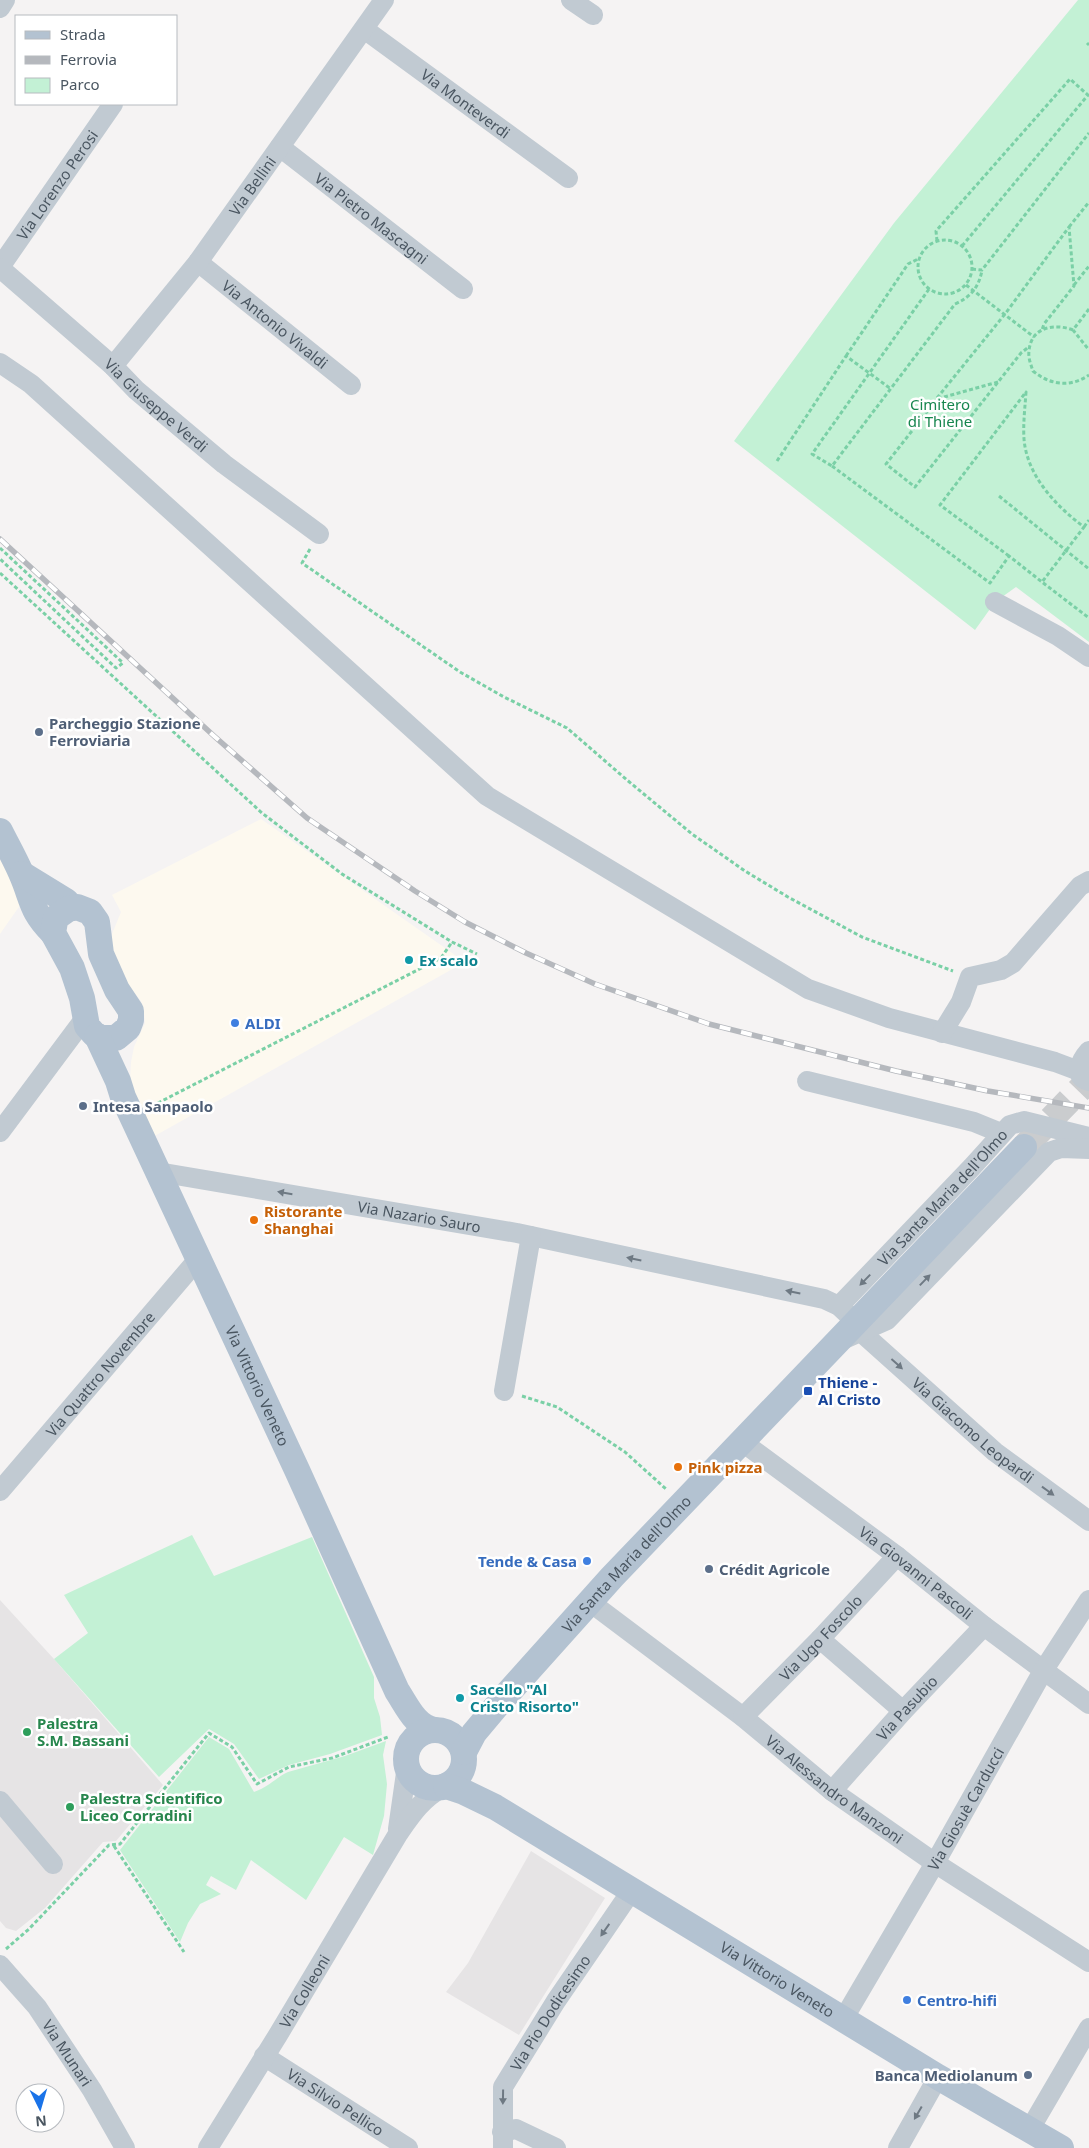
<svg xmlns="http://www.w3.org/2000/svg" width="1089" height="2148" font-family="'Noto Sans',sans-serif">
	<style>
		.commercial { fill: #fdf9ef }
		.education { fill: #e6e4e5 }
		.green { fill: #c3f1d5 }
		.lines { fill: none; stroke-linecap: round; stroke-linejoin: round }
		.major-tunnel { stroke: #caccce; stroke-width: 26; stroke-dasharray: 26 13; stroke-linecap: butt }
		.path { stroke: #7ad0a6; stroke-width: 3; stroke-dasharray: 4 2.5; stroke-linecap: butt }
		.minor { stroke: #c1cad2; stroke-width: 20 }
		.major { stroke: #b3c2d1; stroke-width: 26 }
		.rail-casing { stroke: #b5b8bd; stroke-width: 5.5 }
		.rail { stroke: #fff; stroke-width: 4; stroke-dasharray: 11; stroke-linecap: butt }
		.oneway { fill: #6e7983 }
		.service-dot { fill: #5c6f8a; stroke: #fff; stroke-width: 2 }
		.culture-dot { fill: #0f9aa8; stroke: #fff; stroke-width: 2 }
		.shop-dot { fill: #3f7fe0; stroke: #fff; stroke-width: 2 }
		.food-dot { fill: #e8710a; stroke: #fff; stroke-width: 2 }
		.transit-dot { fill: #1a4fb4; stroke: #fff; stroke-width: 2 }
		.leisure-dot { fill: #2e9e5b; stroke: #fff; stroke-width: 2 }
		.labels { text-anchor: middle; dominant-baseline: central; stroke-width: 5; stroke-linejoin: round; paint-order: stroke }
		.street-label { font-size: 15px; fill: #4a5661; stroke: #fff }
		.park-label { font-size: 15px; fill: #17864f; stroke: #fff }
		.service-label { font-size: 15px; font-weight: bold; fill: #4e5e75; stroke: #fff; text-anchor: start }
		.culture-label { font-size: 15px; font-weight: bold; fill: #0d838f; stroke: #fff; text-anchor: start }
		.shop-label { font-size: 15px; font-weight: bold; fill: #366cbe; stroke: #fff; text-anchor: start }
		.food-label { font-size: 15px; font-weight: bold; fill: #c56008; stroke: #fff; text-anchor: start }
		.transit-label { font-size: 15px; font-weight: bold; fill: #164399; stroke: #fff; text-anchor: start }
		.leisure-label { font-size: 15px; font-weight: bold; fill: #27864d; stroke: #fff; text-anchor: start }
	</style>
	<rect width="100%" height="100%" fill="#f5f3f3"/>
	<path class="commercial" d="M261,819L465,962L151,1138L130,1082L131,1062L134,1047L145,1023L144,1013L141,1001L129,986L112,951V934L121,912L112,895Z
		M0,853L23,901L0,934Z"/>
	<path class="education" d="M0,1600L54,1659L163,1785L116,1841L103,1842L45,1908L16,1931L6,1928L0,1921Z
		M531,1851L605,1898L519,2035L446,1992L468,1963Z"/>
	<path class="green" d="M1078,0H1089V642L1016,587L995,602L975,630L734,441L894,223Z
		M192,1535L214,1576L312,1537L374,1677V1698L380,1717L382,1735L330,1754L289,1765L259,1779L234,1744L209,1729L159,1777L54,1659L88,1633L64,1595Z
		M209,1737L229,1749L254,1792C269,1787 275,1778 288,1772L345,1756L386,1741L383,1755L387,1784L384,1816L373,1855L344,1837L306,1900L251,1860L236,1890L211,1876L206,1885L221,1894L200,1904L188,1923L180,1942L120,1850Z"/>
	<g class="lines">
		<path class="major-tunnel" d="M1024,1147L1089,1080"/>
		<path class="path" d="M1087,43L1089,45
			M1069,227L1089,202
			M918 267a27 27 0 1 1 54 0a27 27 0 1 1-54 0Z
			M937,241L936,231L1070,79L1089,96
			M962,246L1088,95
			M972,269L982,270L1089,133
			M966,285L1034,337
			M1074,285L1089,266
			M929,289L812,454L832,466L955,304C971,297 979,287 982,270
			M1089,309L1073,330L1089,350
			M1073,330C1054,323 1031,327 1029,351C1028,358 1031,365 1033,371C1050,385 1070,388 1089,375
			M846,356L908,264L918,259
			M998,382L937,399L886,464L915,487L1021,353L1030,346
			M937,398L1005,314L1069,227L1074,286L1044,324L1042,330
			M777,461L846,356L891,389
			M832,466L990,583L1009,556L1042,582
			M999,496L1089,569
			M1084,527L1089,520
			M0,548L123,663L116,668L0,559
			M310,549L302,563L460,672L504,697L567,728L627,780L692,834L745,871L788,897L862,937L953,971
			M1009,556L940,505L1026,392C1025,408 1023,423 1024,439C1027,476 1056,506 1084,527L1042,582L1089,618
			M0,573L262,813L342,874L452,942L477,954
			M152,1106L441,958L452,942
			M522,1396L557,1407L625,1452L666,1489
			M114,1846L184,1952
			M6,1949L29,1929L109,1845L120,1844L209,1733L232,1747L257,1784L289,1767L332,1758L388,1737"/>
		<g class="minor">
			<path d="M571,0L593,15"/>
			<path d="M0,8L5,0"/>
			<path id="s1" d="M364,29L568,178"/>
			<path id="s2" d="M280,147L463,289"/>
			<path id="s3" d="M198,262L351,385"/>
			<path id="s4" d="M0,267L113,104"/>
			<path id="s5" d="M0,268L113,366L136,390L224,464L319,534"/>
			<path d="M0,363L31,384L487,796L808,989L889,1018L1055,1062L1079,1071"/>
			<path id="s6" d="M113,366L198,262L384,0"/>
			<path d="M995,602L1058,636L1089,657"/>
			<path d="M942,1033L961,1002L970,977L1001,970L1013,963L1080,886L1089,881"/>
			<path d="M1089,1051C1081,1060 1072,1077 1089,1081"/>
			<path d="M807,1081L974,1122L1001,1133"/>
			<path d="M0,1132L85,1018"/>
			<path id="s7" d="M158,1172L517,1233L824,1299L839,1306L856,1322"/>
			<path id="s8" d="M839,1306L972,1167L1010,1125L1024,1121L1089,1137"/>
			<path id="s9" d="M861,1332L995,1452L1089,1521"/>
			<path d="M844,1339L887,1320L1049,1152L1061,1148L1089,1149"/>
			<path d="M504,1391L531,1236"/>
			<path id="s10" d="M741,1441L897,1556L984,1626L1089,1704"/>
			<path id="s11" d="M0,1491L199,1258"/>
			<path id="s12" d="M590,1602L743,1717L832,1791L935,1863L1089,1962"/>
			<path d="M820,1639L903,1711"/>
			<path id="s13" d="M743,1717L820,1639L897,1556"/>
			<path id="s14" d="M832,1791L903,1711L984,1626"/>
			<path d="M0,1801L53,1864"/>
			<path d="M398,1829L407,1766"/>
			<path id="s15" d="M0,1965L37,2007L92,2090L125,2148"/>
			<path id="s16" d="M844,2018L935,1863L1043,1671L1089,1600"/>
			<path id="s17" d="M264,2056L408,2148"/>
			<path d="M1030,2129L1089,2028"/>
			<path d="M502,2132L516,2129L556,2148"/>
			<path id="s18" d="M208,2148L278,2035L398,1834C412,1814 421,1800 443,1787"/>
			<path id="s19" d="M503,2148V2087L556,2001L632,1890"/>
			<path d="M898,2148L938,2077"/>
		</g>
		<g class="major">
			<path d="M0,831C7,845 15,859 21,873C33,900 30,910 53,933"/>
			<path d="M22,874L66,901L72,908"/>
			<path d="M77,907L90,912L97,922L101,954L117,990L131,1011V1020L128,1028L116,1038H101L94,1034L87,1026L82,998L72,968L53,933L55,921L58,916L68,909Z"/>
			<path id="s20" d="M97,1036L118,1081L123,1097L297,1470L397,1691C407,1706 415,1726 434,1730"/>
			<circle cx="435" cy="1759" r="29"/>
			<path id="s21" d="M464,1752L474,1733L500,1702L612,1577L1024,1147"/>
			<path id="s22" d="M446,1786L464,1792L495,1807L938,2077L1061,2148"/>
		</g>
		<g class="rail-casing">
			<path id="rail" d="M0,539L214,736L307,818L415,891L465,922L526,953L595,984L709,1024L896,1071L988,1091L1089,1108"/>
		</g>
		<use href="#rail" class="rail"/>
	</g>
	<defs><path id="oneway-solid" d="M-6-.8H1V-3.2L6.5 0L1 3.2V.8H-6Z" transform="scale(1.25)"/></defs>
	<g class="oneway">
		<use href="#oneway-solid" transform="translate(285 1193) rotate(-170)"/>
		<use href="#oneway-solid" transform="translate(634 1259) rotate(-168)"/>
		<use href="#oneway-solid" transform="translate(865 1280) rotate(134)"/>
		<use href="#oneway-solid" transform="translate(925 1280) rotate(-46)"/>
		<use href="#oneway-solid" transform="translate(793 1292) rotate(-168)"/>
		<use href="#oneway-solid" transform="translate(897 1364) rotate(42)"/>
		<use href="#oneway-solid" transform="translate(1048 1491) rotate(36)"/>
		<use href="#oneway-solid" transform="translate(605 1930) rotate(125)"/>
		<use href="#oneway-solid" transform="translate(503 2097) rotate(91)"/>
		<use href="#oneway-solid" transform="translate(918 2113) rotate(120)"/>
	</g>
	<g class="service-dot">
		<circle cx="39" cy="732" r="5"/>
		<circle cx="83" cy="1106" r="5"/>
		<circle cx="709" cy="1569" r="5"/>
		<circle cx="1028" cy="2075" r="5"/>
	</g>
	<g class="culture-dot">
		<circle cx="409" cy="960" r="5"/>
		<circle cx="460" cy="1698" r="5"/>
	</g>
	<g class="shop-dot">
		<circle cx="235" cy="1023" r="5"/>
		<circle cx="587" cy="1561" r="5"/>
		<circle cx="907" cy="2000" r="5"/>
	</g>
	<g class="food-dot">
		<circle cx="254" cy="1220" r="5"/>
		<circle cx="678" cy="1467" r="5"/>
	</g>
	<rect class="transit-dot" x="803" y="1386" width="10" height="10" rx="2.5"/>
	<g class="leisure-dot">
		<circle cx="27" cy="1732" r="5"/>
		<circle cx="70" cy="1807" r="5"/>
	</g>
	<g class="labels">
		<g class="street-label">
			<text stroke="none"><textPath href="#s1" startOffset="126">Via Monteverdi</textPath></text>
			<text stroke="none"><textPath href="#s4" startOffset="100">Via Lorenzo Perosi</textPath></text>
			<text stroke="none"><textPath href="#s6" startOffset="228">Via Bellini</textPath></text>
			<text stroke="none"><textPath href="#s2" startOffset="116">Via Pietro Mascagni</textPath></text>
			<text stroke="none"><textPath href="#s3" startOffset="99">Via Antonio Vivaldi</textPath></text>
			<text stroke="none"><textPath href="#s5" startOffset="208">Via Giuseppe Verdi</textPath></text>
			<text stroke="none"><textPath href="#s8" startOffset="150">Via Santa Maria dell'Olmo</textPath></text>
			<text stroke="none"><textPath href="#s7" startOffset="265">Via Nazario Sauro</textPath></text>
			<text stroke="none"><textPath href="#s11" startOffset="154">Via Quattro Novembre</textPath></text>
			<text stroke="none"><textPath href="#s20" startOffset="385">Via Vittorio Veneto</textPath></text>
			<text stroke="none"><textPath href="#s9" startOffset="149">Via Giacomo Leopardi</textPath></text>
			<text stroke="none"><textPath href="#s21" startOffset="249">Via Santa Maria dell'Olmo</textPath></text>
			<text stroke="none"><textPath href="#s10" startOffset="219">Via Giovanni Pascoli</textPath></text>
			<text stroke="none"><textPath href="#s13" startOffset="111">Via Ugo Foscolo</textPath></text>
			<text stroke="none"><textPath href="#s14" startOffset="112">Via Pasubio</textPath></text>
			<text stroke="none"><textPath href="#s12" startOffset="308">Via Alessandro Manzoni</textPath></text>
			<text stroke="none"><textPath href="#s16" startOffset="242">Via Giosuè Carducci</textPath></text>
			<text stroke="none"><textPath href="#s22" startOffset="384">Via Vittorio Veneto</textPath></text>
			<text stroke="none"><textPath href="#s18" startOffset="184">Via Colleoni</textPath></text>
			<text stroke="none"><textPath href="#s19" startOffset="149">Via Pio Dodicesimo</textPath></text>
			<text stroke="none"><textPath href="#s15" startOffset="111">Via Munari</textPath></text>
			<text stroke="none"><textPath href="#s17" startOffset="85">Via Silvio Pellico</textPath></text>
		</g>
		<g class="park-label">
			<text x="940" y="404">Cimitero<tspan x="940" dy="17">di Thiene</tspan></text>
		</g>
		<g class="service-label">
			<text x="49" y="723">Parcheggio Stazione<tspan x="49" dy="17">Ferroviaria</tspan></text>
			<text x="93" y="1106">Intesa Sanpaolo</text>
			<text x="719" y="1569">Crédit Agricole</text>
			<text x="1018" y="2075" text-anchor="end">Banca Mediolanum</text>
		</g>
		<g class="culture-label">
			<text x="419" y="960">Ex scalo</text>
			<text x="470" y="1689">Sacello "Al<tspan x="470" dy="17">Cristo Risorto"</tspan></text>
		</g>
		<g class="shop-label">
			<text x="245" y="1023">ALDI</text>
			<text x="577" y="1561" text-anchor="end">Tende &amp; Casa</text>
			<text x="917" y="2000">Centro-hifi</text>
		</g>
		<g class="food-label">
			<text x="264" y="1211">Ristorante<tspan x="264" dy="17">Shanghai</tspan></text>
			<text x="688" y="1467">Pink pizza</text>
		</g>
		<g class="transit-label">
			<text x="818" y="1382">Thiene -<tspan x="818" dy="17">Al Cristo</tspan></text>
		</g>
		<g class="leisure-label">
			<text x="37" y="1723">Palestra<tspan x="37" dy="17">S.M. Bassani</tspan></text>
			<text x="80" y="1798">Palestra Scientifico<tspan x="80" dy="17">Liceo Corradini</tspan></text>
		</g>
	</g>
	<rect x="15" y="15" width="162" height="90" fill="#ffffff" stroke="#b7bbc0"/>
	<rect x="25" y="31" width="25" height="8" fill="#b3c2d1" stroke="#b7bbc0"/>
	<text x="60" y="40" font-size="15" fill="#4a5661">Strada</text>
	<rect x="25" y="56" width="25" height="8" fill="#b5b8bd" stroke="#b7bbc0"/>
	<text x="60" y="65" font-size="15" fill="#4a5661">Ferrovia</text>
	<rect x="25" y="78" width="25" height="15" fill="#c3f1d5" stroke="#b7bbc0"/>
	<text x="60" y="90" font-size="15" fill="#4a5661">Parco</text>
	<g transform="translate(40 2108) rotate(175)"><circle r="24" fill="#ffffff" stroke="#b7bbc0"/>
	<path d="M0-4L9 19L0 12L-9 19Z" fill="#1a73e8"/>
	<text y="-8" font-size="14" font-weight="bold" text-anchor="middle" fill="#4a5661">N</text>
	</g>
</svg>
